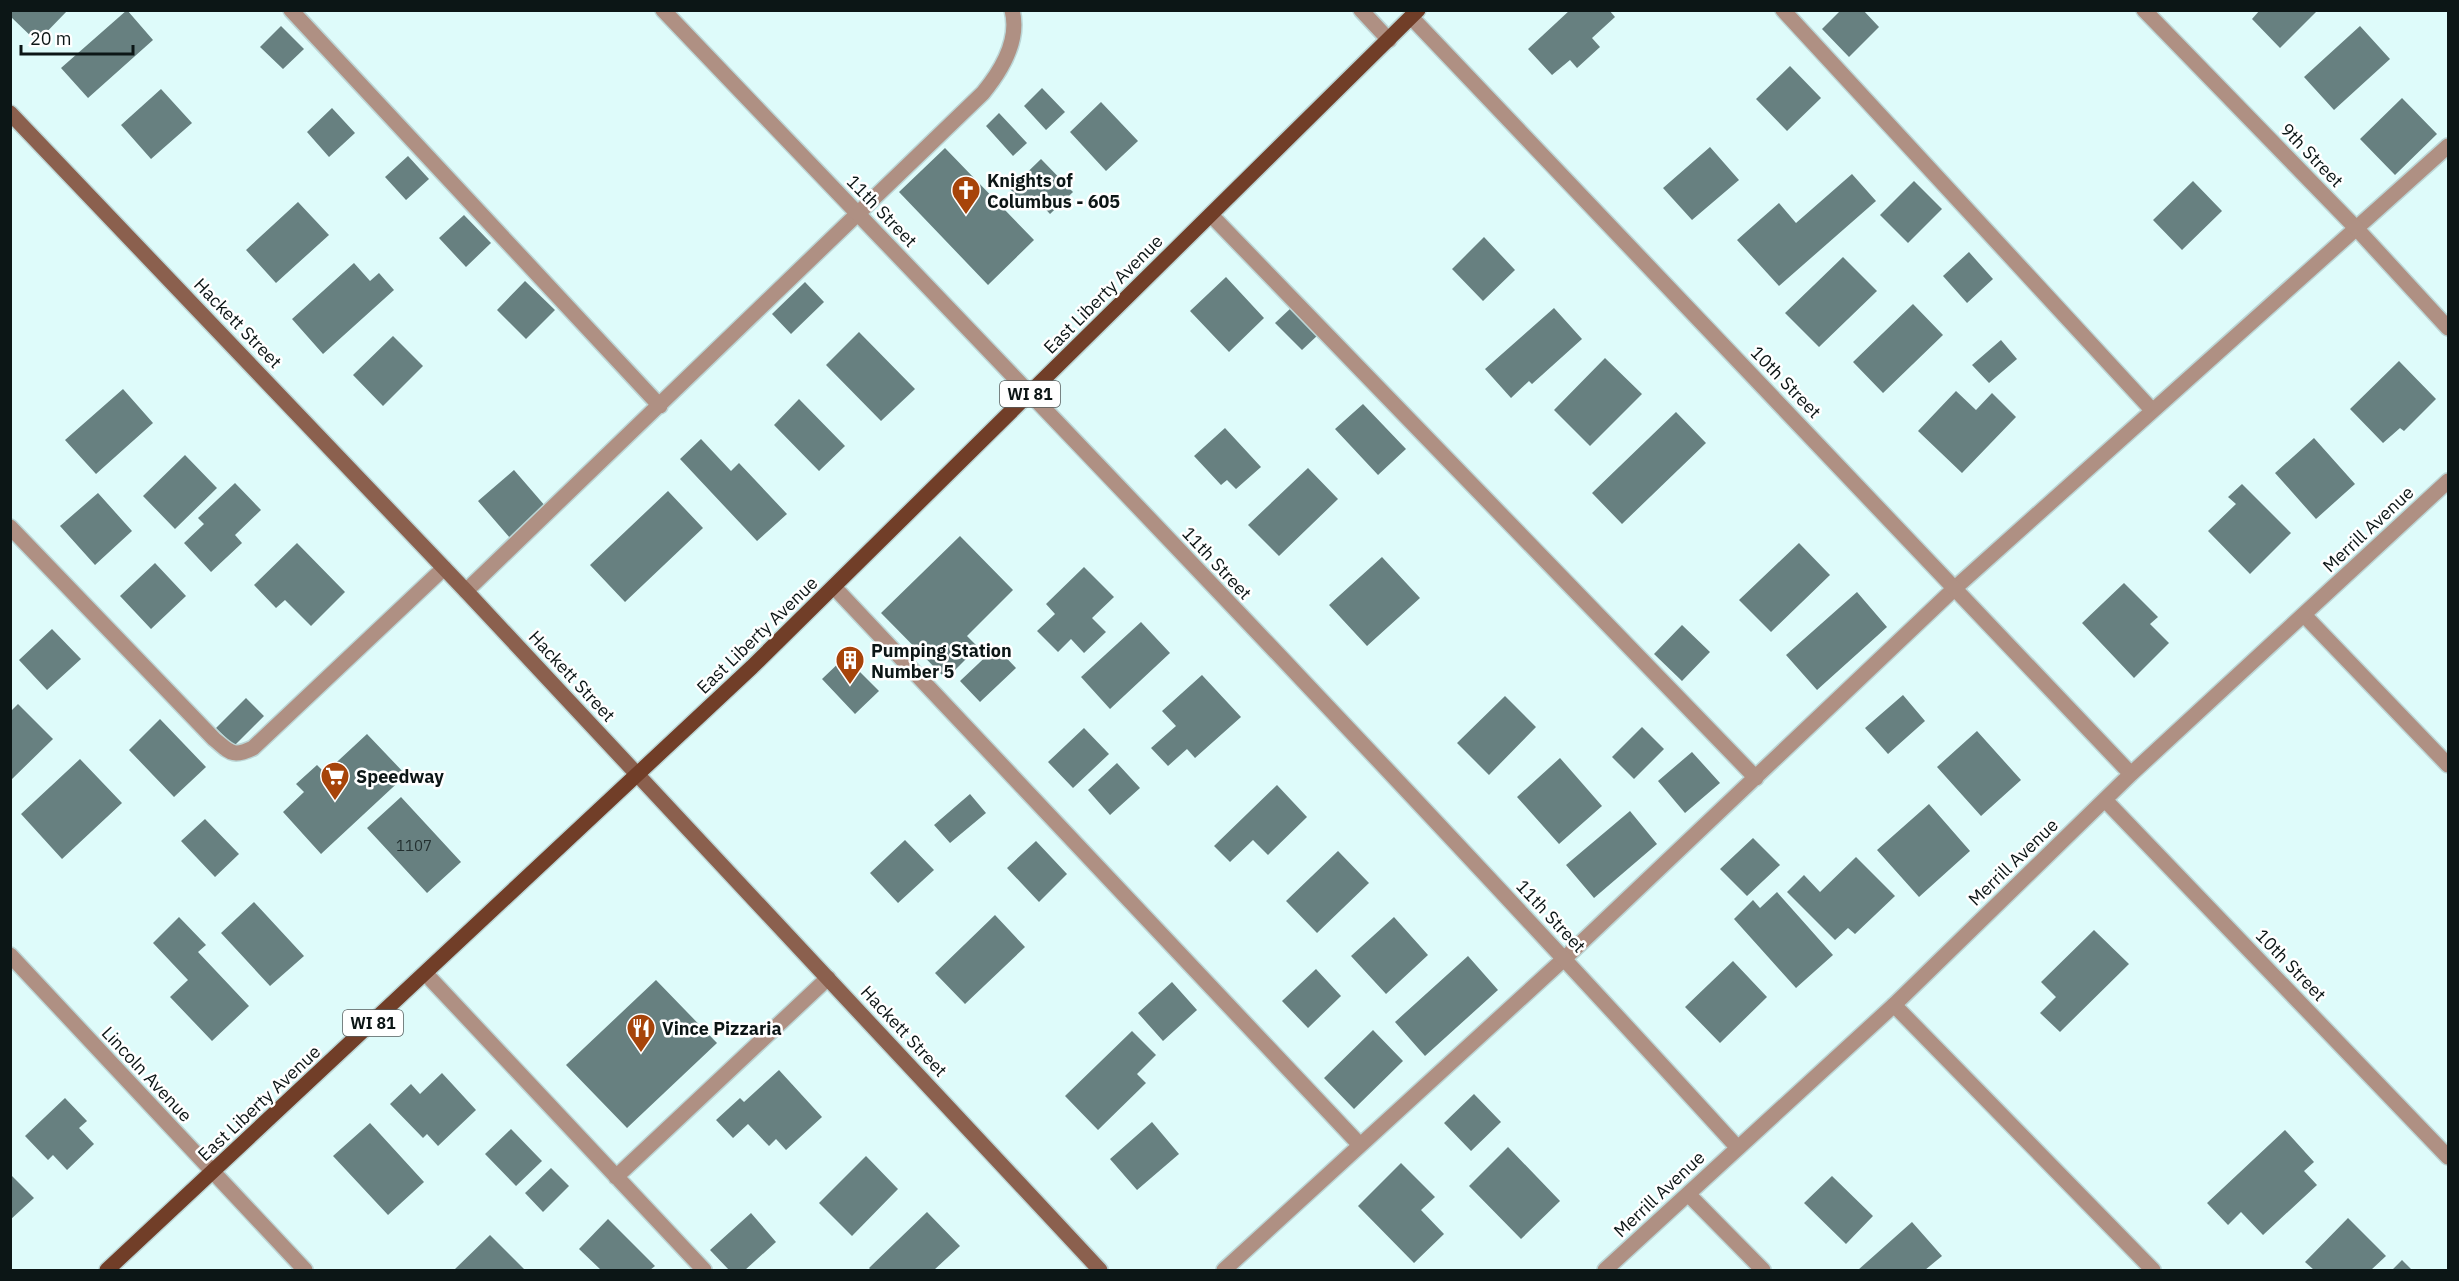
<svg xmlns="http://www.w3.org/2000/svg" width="2459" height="1281" font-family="'IBM Plex Sans',sans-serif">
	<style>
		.building { fill: #678080 }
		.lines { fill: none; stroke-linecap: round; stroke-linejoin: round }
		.lane-casing { stroke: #bcd6d6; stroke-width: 18 }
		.street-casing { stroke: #bcd6d6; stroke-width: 18 }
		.secondary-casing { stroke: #bcd6d6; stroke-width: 18 }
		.primary-casing { stroke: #bcd6d6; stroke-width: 18 }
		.lane { stroke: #af9083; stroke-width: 15 }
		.street { stroke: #af9083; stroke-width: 15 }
		.secondary { stroke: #8b604e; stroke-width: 15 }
		.primary { stroke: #713e28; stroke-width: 15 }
		.labels { text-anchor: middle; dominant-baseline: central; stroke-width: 5; stroke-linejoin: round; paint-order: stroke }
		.number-label { font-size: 15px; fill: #233030 }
		.shield { fill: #fff; stroke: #555c5c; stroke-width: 1.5 }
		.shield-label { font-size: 16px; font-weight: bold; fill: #0c1616 }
		.street-label { font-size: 18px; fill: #0c1616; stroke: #fff }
		.poi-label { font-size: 18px; font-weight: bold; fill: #0c1616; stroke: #fff; text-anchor: start }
	</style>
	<rect width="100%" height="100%" fill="#defbfa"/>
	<path class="building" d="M13,10H68L37,42L10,16Z
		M127,10L153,40L88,98L61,68Z
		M1570,10H1609L1615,17L1592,38L1600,47L1577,68L1570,60L1552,75L1528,49Z
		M1841,10H1863L1879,27L1849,57L1822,29Z
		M2260,10H2318L2280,48L2252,19Z
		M281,26L304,49L283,69L260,47Z
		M2360,26L2390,59L2334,110L2304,77Z
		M1790,66L1821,98L1787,131L1756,99Z
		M1042,88L1065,112L1046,130L1024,106Z
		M161,89L192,123L151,159L121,125Z
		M2402,98L2437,134L2395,175L2360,139Z
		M1101,102L1138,141L1106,171L1070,132Z
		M332,108L355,133L329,157L307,132Z
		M999,113L1027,143L1013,156L986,126Z
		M1710,147L1739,180L1692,220L1663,188Z
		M945,148L1034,240L988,285L899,192Z
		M408,156L429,179L406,200L385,177Z
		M1041,159L1073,192L1050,214L1038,201L1029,210L1010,189Z
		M1852,174L1876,201L1779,286L1737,240L1779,203L1796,223Z
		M1914,181L1942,209L1908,243L1880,215Z
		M2193,181L2222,211L2182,250L2153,220Z
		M298,202L329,235L276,283L246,250Z
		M464,215L491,243L466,267L439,238Z
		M1484,237L1515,270L1483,301L1452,269Z
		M1969,252L1993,279L1967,303L1943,276Z
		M1843,257L1877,291L1819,347L1785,313Z
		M354,263L370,281L379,273L394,290L323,354L292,319Z
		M1226,277L1264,318L1229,352L1190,311Z
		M525,281L555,310L526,339L497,310Z
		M805,282L824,302L791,334L772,314Z
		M1913,304L1943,335L1883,393L1853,362Z
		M1292,307L1319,334L1302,350L1275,323Z
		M1554,308L1582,339L1532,384L1529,381L1511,398L1485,369Z
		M859,332L915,389L881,421L826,365Z
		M393,336L423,366L383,406L353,375Z
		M2001,340L2017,359L1989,383L1972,365Z
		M1605,358L1642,394L1590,446L1554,410Z
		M2399,361L2436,399L2404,431L2400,428L2383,443L2350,409Z
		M123,389L153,423L96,474L65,440Z
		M1956,391L1976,410L1992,393L2016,417L1962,473L1918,431Z
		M799,399L845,446L819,471L774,425Z
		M1363,404L1406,449L1378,475L1335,429Z
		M1676,412L1706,443L1622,524L1592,493Z
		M1225,428L1261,467L1236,489L1227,480L1221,485L1194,456Z
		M2314,438L2355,484L2316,519L2275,473Z
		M701,439L731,471L739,463L787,514L757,541L680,459Z
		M185,455L217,488L175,529L143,496Z
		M1308,468L1338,499L1279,556L1248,525Z
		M514,470L546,507L510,538L478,501Z
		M235,483L261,510L235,535L242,543L211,572L184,543L204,524L198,518Z
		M2242,484L2291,533L2250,574L2208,531L2236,504L2228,497Z
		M668,491L703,528L625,602L590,565Z
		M98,493L132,531L95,565L60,526Z
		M960,536L1013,590L967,636L978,647L946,679L881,613Z
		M297,543L345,592L311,626L285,600L276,608L254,585Z
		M1799,543L1830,575L1771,632L1739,600Z
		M1382,557L1420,598L1367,646L1329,605Z
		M155,563L186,596L151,629L120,596Z
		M1084,567L1114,597L1092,618L1106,632L1084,653L1071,639L1058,652L1037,631L1055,614L1046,604Z
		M2124,583L2158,617L2150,624L2169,643L2134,678L2082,623Z
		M1857,592L1887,627L1817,690L1786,655Z
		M1141,622L1170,653L1110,709L1081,677Z
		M1682,625L1710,652L1682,681L1654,654Z
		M52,629L81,659L47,690L19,660Z
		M996,647L1016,668L980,702L960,681Z
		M845,657L879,691L855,714L822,679Z
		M1202,675L1241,717L1195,758L1187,749L1168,766L1151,748L1176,726L1162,711Z
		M1903,695L1925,721L1888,754L1865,728Z
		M1505,696L1536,727L1489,775L1457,743Z
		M246,698L264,716L234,746L216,728Z
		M18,704L53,739L10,781V712Z
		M160,719L206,767L174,797L129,750Z
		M1642,727L1664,749L1634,779L1612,757Z
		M1084,728L1109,754L1073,788L1048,762Z
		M1977,731L2021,780L1981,816L1937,767Z
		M367,734L406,775L321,854L283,812L304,792L296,784L317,765L325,773Z
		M1692,752L1720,783L1685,813L1658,781Z
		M1560,758L1602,806L1559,844L1517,797Z
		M80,759L122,803L62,859L21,814Z
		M1117,763L1140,788L1110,815L1088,790Z
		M1277,785L1307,817L1268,855L1253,840L1230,862L1214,846Z
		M970,794L986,813L950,843L934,825Z
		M401,797L461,862L427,893L367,828Z
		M1929,804L1970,851L1919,897L1877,850Z
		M1630,811L1657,844L1594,898L1566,865Z
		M205,819L239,854L215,877L181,841Z
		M1753,838L1780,865L1747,896L1720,869Z
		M905,840L934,870L898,903L870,873Z
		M1036,841L1067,874L1039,902L1007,868Z
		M1338,851L1369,883L1317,933L1286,901Z
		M1856,857L1895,896L1855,934L1848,928L1835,940L1787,892L1804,875L1820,892Z
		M1777,892L1833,955L1796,988L1734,919L1753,900L1760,908Z
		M254,902L304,956L270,986L221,933Z
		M995,915L1025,947L965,1004L935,973Z
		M179,917L206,945L198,952L249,1006L212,1041L170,997L188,980L153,943Z
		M1394,917L1428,955L1386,994L1351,956Z
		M2094,930L2129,964L2060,1032L2040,1013L2056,997L2041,982Z
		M1468,956L1498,990L1425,1056L1395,1022Z
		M1733,961L1767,997L1720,1043L1685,1007Z
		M1316,969L1341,996L1308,1028L1282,1001Z
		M656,980L717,1043L627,1128L566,1065Z
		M1172,982L1197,1010L1163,1041L1138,1013Z
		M1373,1030L1403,1061L1354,1109L1324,1078Z
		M1132,1031L1156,1055L1137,1074L1146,1083L1098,1130L1065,1096Z
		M779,1070L822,1117L786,1150L776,1139L769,1146L748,1124L733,1138L716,1120L740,1098L744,1102Z
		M442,1073L476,1110L438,1146L427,1134L423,1138L390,1104L411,1084L420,1094Z
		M1474,1094L1501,1122L1471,1151L1444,1123Z
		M65,1098L87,1121L79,1128L94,1144L67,1170L53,1155L48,1160L25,1136Z
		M1152,1122L1179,1154L1137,1190L1110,1159Z
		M370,1123L424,1182L388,1215L333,1156Z
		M511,1129L542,1161L516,1186L485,1154Z
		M2285,1130L2314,1162L2304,1171L2317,1185L2263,1235L2241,1212L2228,1225L2207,1203Z
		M1508,1147L1560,1201L1521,1239L1469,1186Z
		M866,1156L898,1189L852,1236L819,1203Z
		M1401,1163L1435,1197L1421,1210L1444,1234L1414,1263L1358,1206Z
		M551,1168L569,1186L543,1212L525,1193Z
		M10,1174L34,1198L10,1220Z
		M1832,1176L1873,1216L1846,1244L1804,1203Z
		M927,1212L960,1246L934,1270H871L869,1268Z
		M751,1213L776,1242L745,1270H729L710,1250Z
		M2348,1218L2386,1256L2371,1270H2314L2305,1262Z
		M608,1219L655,1266L650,1270H601L579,1249Z
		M1912,1222L1942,1256L1925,1270H1858Z
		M490,1235L525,1270H454Z
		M2402,1260L2412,1270H2392Z"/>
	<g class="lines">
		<g class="lane-casing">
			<path id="lane" d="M291,10L660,406
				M1783,10L2152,410
				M1211,215L1756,778
				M10,527L214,739C230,752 232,758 253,748L444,568
				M834,587L1360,1145
				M466,591L983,93C1001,71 1020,40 1012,10
				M2304,615L2448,765
				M426,974L704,1270
				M1894,1005L2153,1270
				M616,1177L828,978
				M1224,1270L1565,958L1955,588L2448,146"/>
		</g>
		<g class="street-casing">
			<path id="street" d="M663,10C1023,387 1386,762 1737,1147
				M1361,10L1389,40
				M2144,10L2357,229L2448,328
				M1411,17L2131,774
				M2105,800L2448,1157
				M10,955L305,1270
				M1688,1194L1763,1270
				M1605,1270L1894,1005L2131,774L2448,481"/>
		</g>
		<g class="secondary-casing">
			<path id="secondary" d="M10,113L466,591L1100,1270"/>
		</g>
		<g class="primary-casing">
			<path id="primary" d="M107,1270L752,667L1418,10"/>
		</g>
		<use href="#lane" class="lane"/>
		<use href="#street" class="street"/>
		<use href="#secondary" class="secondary"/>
		<use href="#primary" class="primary"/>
	</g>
	<defs>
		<g id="church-pin" transform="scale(1.5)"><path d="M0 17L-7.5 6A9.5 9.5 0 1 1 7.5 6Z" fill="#a7440a" stroke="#fff"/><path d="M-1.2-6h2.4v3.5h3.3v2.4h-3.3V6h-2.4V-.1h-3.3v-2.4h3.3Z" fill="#fff"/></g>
		<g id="building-pin" transform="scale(1.5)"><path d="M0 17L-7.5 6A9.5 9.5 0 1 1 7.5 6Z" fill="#a7440a" stroke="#fff"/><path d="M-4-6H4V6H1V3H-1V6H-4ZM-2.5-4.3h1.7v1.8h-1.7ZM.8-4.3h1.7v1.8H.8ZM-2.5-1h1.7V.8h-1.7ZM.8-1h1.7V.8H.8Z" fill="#fff"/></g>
		<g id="supermarket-pin" transform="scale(1.5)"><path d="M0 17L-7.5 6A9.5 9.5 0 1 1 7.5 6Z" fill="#a7440a" stroke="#fff"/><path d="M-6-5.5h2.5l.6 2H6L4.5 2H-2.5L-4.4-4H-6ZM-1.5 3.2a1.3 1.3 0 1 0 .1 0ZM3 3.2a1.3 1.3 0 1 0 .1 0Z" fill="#fff"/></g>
		<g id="restaurant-pin" transform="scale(1.5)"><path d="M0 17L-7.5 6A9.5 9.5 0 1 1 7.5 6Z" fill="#a7440a" stroke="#fff"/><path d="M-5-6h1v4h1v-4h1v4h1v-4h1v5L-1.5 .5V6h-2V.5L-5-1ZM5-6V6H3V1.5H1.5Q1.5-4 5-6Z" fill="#fff"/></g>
	</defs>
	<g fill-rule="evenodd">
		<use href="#church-pin" x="966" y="190"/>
		<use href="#building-pin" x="850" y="660"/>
		<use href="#supermarket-pin" x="335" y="776"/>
		<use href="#restaurant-pin" x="641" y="1028"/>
	</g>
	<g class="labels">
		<g class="number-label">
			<text x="414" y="845">1107</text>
		</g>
		<g class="shield">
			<rect x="1000" y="381" width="60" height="26" rx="4.5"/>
			<rect x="343" y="1010" width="60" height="26" rx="4.5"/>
		</g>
		<g class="shield-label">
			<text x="1030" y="394">WI 81</text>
			<text x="373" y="1023">WI 81</text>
		</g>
		<g class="street-label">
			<text transform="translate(2312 155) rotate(46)">9th Street</text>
			<text transform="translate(882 211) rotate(46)">11th Street</text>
			<text transform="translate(1103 294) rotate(-45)">East Liberty Avenue</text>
			<text transform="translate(238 323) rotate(46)">Hackett Street</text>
			<text transform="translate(1786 382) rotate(46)">10th Street</text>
			<text transform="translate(2368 529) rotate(-43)">Merrill Avenue</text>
			<text transform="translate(1217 563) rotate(47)">11th Street</text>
			<text transform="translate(757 635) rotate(-44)">East Liberty Avenue</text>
			<text transform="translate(572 676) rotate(47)">Hackett Street</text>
			<text transform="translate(2013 862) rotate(-44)">Merrill Avenue</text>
			<text transform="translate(1551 916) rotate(47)">11th Street</text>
			<text transform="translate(2291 965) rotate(46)">10th Street</text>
			<text transform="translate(904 1031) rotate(47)">Hackett Street</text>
			<text transform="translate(147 1074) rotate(47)">Lincoln Avenue</text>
			<text transform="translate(259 1103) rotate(-43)">East Liberty Avenue</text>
			<text transform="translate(1659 1194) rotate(-43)">Merrill Avenue</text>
		</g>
		<g class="poi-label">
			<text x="987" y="180">Knights of<tspan x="987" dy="21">Columbus - 605</tspan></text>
			<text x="871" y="650">Pumping Station<tspan x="871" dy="21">Number 5</tspan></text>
			<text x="356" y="776">Speedway</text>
			<text x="662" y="1028">Vince Pizzaria</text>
		</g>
	</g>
	<rect width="2459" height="1281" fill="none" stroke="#0c1616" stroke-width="24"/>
	<path d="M21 45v9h112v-9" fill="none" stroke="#0c1616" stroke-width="3"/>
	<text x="30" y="45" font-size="18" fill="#0c1616" stroke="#ffffff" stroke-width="4.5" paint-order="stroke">20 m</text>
</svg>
